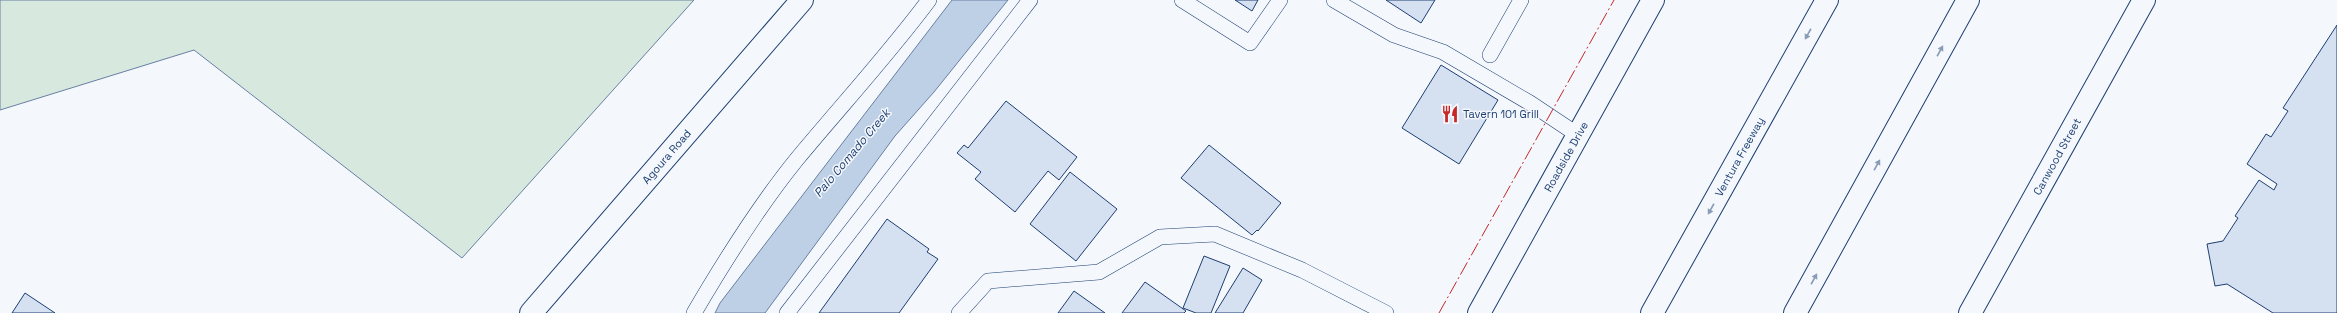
<svg xmlns="http://www.w3.org/2000/svg" width="2337" height="313" font-family="'Space Grotesk',sans-serif">
	<style>
		.green { fill: #d7e8df; stroke: #687fa3 }
		.water { fill: #bed0e5; stroke: #687fa3 }
		.building { fill: #d5e0f0; stroke: #1d3f73 }
		.lines { fill: none; stroke-linecap: round; stroke-linejoin: round }
		.service-casing { stroke: #1d3f73; stroke-width: 16 }
		.minor-casing { stroke: #1d3f73; stroke-width: 24 }
		.secondary-casing { stroke: #1d3f73; stroke-width: 24 }
		.motorway-casing { stroke: #1d3f73; stroke-width: 24 }
		.service { stroke: #f4f7fb; stroke-width: 15 }
		.minor { stroke: #f4f7fb; stroke-width: 22 }
		.secondary { stroke: #f4f7fb; stroke-width: 22 }
		.motorway { stroke: #f4f7fb; stroke-width: 22 }
		.power { stroke: #c62828; stroke-width: 1; stroke-dasharray: 14 3 2 3; stroke-linecap: butt }
		.oneway { fill: #889bb7 }
		.labels { text-anchor: middle; dominant-baseline: central; stroke-width: 3; stroke-linejoin: round; paint-order: stroke }
		.poi-label { font-size: 11px; fill: #1d3f73; stroke: #f4f7fb; text-anchor: start }
		.street-label { font-size: 11px; fill: #1d3f73; stroke: #f4f7fb }
		.water-label { font-size: 12px; font-style: italic; fill: #1d3f73; stroke: #f4f7fb }
	</style>
	<rect width="100%" height="100%" fill="#f4f7fb"/>
	<path class="green" d="M0,0H694L462,258L194,50L0,110Z"/>
	<path class="water" d="M952,0H1008L934,92L895,136L765,313H715L720,303Z"/>
	<path class="building" d="M1235,0H1258L1252,11Z
		M1386,0H1435L1421,23Z
		M2337,25V313H2273L2227,284L2215,286L2207,244L2223,241L2238,218L2235,216L2259,180L2274,190L2277,184L2247,164L2266,134L2271,137L2288,111L2283,108Z
		M1441,65L1498,100L1459,164L1402,128Z
		M1006,101L1077,157L1059,180L1048,171L1015,212L975,179L981,172L957,153L964,145L968,148Z
		M1209,145L1281,203L1258,231L1257,230L1252,235L1181,178Z
		M1070,172L1117,209L1076,261L1030,224Z
		M887,219L929,249L927,252L938,259L899,313H819Z
		M1204,256L1230,266L1211,313H1196L1183,308Z
		M1243,268L1262,280L1243,313H1215Z
		M1145,282L1186,311L1184,313H1122Z
		M1074,291L1105,313H1058Z
		M25,293L55,313H12Z"/>
	<g class="lines">
		<g class="service-casing">
			<path id="service" d="M1182,0L1250,43L1280,0
				M1334,0L1394,35L1443,52L1530,103L1578,135
				M1490,55L1521,0
				M694,313C725,260 758,207 797,159C841,106 888,55 929,0
				M787,313L1030,0
				M959,313L988,281L1099,272L1160,237L1215,234L1302,270L1386,313"/>
		</g>
		<g class="minor-casing">
			<g id="minor">
				<path id="s1" d="M1479,313L1653,0"/>
				<path id="s2" d="M1970,313L2144,0"/>
			</g>
		</g>
		<g class="secondary-casing">
			<g id="secondary">
				<path id="s3" d="M531,313L802,0"/>
			</g>
		</g>
		<g class="motorway-casing">
			<g id="motorway">
				<path id="s4" d="M1652,313L1827,0"/>
				<path d="M1795,313L1968,0"/>
			</g>
		</g>
		<use href="#service" class="service"/>
		<use href="#minor" class="minor"/>
		<use href="#secondary" class="secondary"/>
		<use href="#motorway" class="motorway"/>
		<path class="power" d="M1439,313L1614,0"/>
	</g>
	<defs><path id="oneway-solid" d="M-6-.8H1V-3.2L6.5 0L1 3.2V.8H-6Z"/></defs>
	<g class="oneway">
		<use href="#oneway-solid" transform="translate(1808 34) rotate(119)"/>
		<use href="#oneway-solid" transform="translate(1940 51) rotate(-61)"/>
		<use href="#oneway-solid" transform="translate(1877 165) rotate(-61)"/>
		<use href="#oneway-solid" transform="translate(1711 209) rotate(119)"/>
		<use href="#oneway-solid" transform="translate(1814 279) rotate(-61)"/>
	</g>
	<defs>
		<g id="restaurant-bare" transform="scale(1.38)"><path d="M-5-6h1v4h1v-4h1v4h1v-4h1v5L-1.5 .5V6h-2V.5L-5-1ZM5-6V6H3V1.5H1.5Q1.5-4 5-6Z" fill="#c62828" stroke="#f4f7fb" stroke-width="2.5" paint-order="stroke"/></g>
	</defs>
	<g fill-rule="evenodd">
		<use href="#restaurant-bare" x="1450" y="114"/>
	</g>
	<g class="labels">
		<g class="poi-label">
			<text x="1463" y="114">Tavern 101 Grill</text>
		</g>
		<g class="street-label">
			<text stroke="none"><textPath href="#s3" startOffset="207">Agoura Road</textPath></text>
			<text stroke="none"><textPath href="#s1" startOffset="179">Roadside Drive</textPath></text>
			<text stroke="none"><textPath href="#s4" startOffset="179">Ventura Freeway</textPath></text>
			<text stroke="none"><textPath href="#s2" startOffset="179">Canwood Street</textPath></text>
		</g>
		<g class="water-label">
			<text transform="translate(852 153) rotate(-50)">Palo Comado Creek</text>
		</g>
	</g>
</svg>
